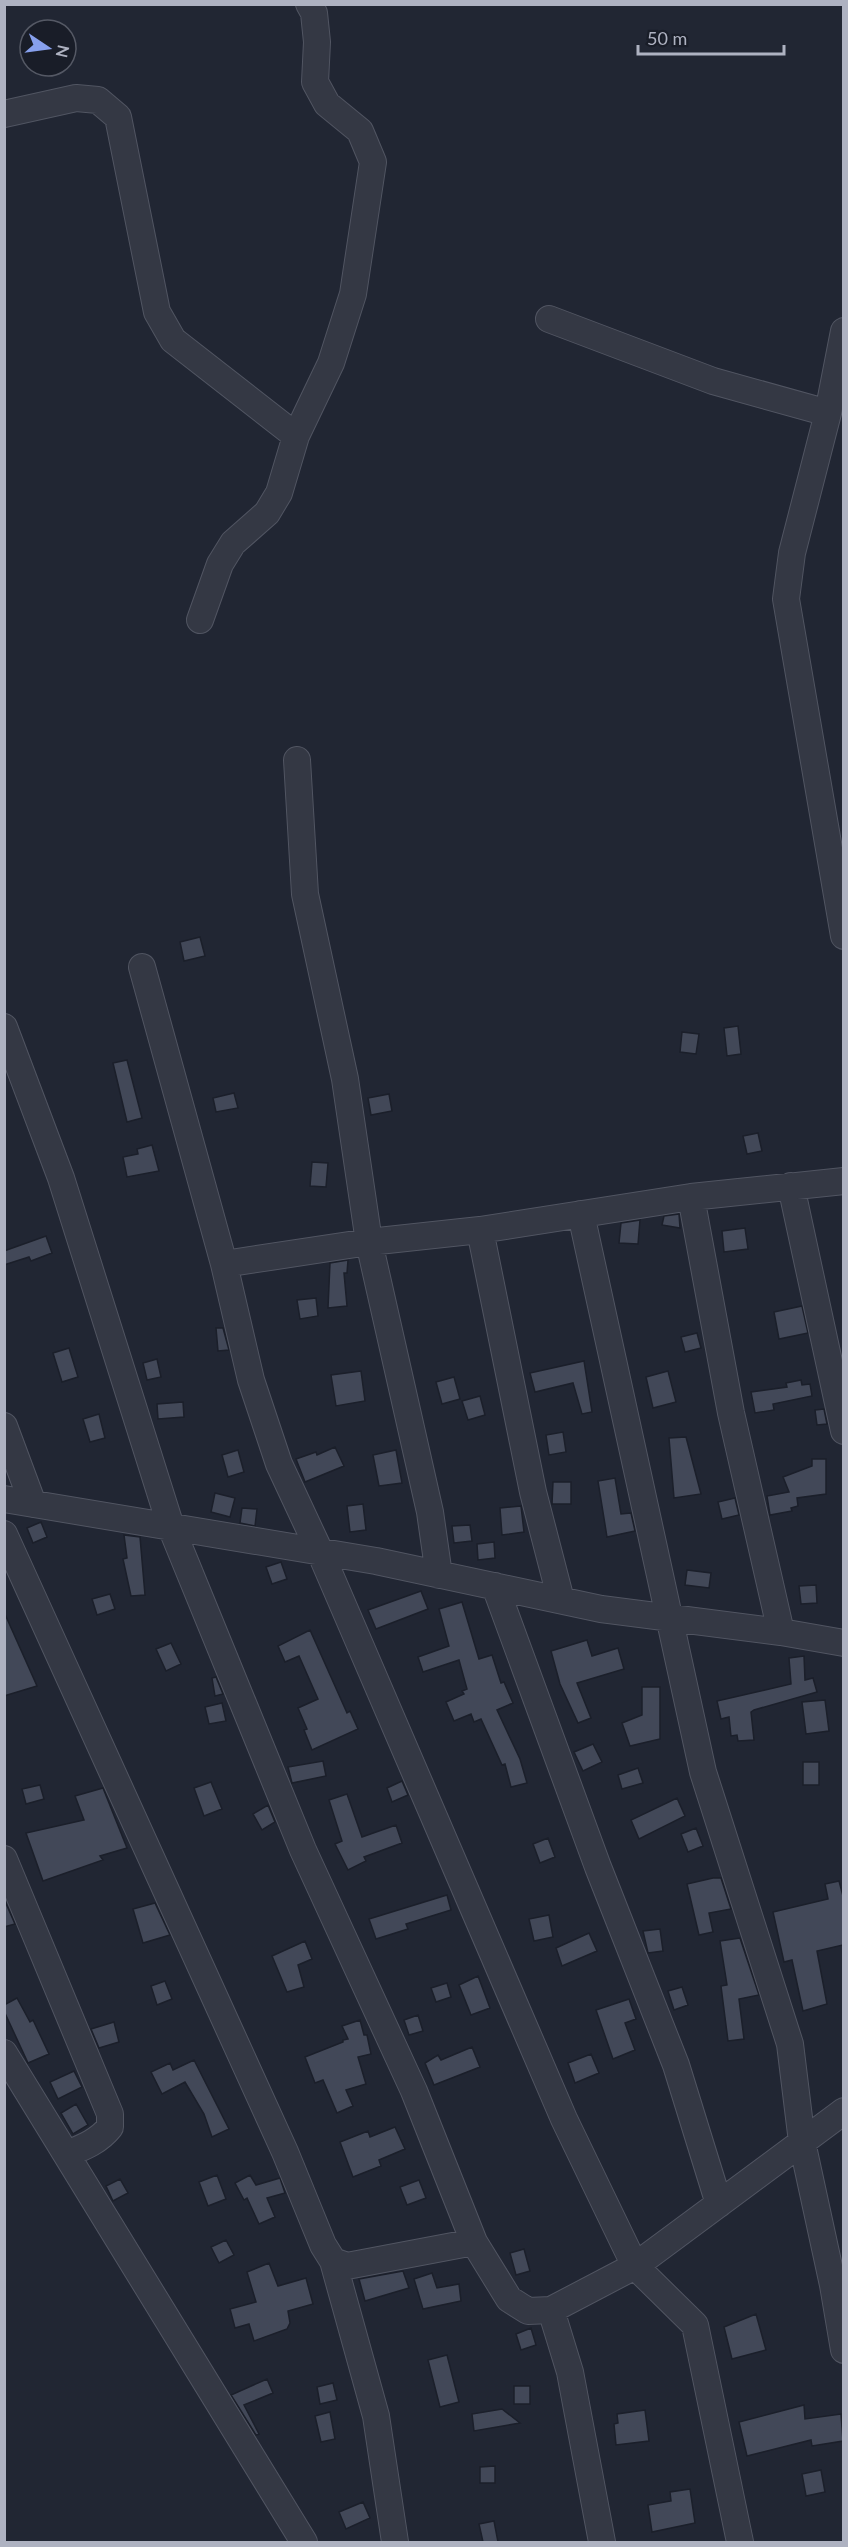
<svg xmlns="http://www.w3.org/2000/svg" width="848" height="2547" font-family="Lato,sans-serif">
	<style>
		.building { fill: #424858; stroke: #1b1f2a; stroke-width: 1.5 }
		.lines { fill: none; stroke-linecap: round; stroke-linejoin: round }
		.minor-casing { stroke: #515562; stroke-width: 28 }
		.minor { stroke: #343844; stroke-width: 26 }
	</style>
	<rect width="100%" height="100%" fill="#212633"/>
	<path class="building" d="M200,937L205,956L184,961L180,942Z
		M738,1026L741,1054L727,1056L724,1028Z
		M682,1032L699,1034L696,1054L680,1052Z
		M127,1060L142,1118L127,1122L113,1063Z
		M234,1093L238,1108L216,1112L213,1098Z
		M389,1094L392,1111L371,1115L368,1098Z
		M758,1133L762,1151L747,1154L743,1136Z
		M152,1145L159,1171L127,1177L123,1157L138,1154L137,1149Z
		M312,1162L328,1163L326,1187L310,1186Z
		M679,1214L680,1228L662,1225L664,1216Z
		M640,1220L638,1244L619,1243L621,1223Z
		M745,1228L748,1249L724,1252L722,1231Z
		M46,1236L52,1253L31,1261L29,1257L4,1265V1251Z
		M348,1260L347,1273H344L347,1306L328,1308L330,1263Z
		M316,1298L318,1316L300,1319L297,1300Z
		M802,1306L808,1333L779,1339L774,1312Z
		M216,1328H223L229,1350L218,1351Z
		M697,1333L701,1348L685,1352L681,1337Z
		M69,1348L78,1377L62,1382L53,1353Z
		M157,1359L161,1377L147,1380L143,1363Z
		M584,1361L592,1412L582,1414L573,1383L535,1392L530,1373Z
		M361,1371L365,1401L336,1406L331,1375Z
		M668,1371L676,1402L653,1408L646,1377Z
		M454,1377L460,1399L442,1404L436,1382Z
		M801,1380L802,1385L810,1384L812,1396L773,1404L774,1410L755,1413L751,1392L787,1387L786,1383Z
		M480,1396L485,1415L468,1420L462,1401Z
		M183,1402L184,1417L158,1419L157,1404Z
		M824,1409L827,1424L817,1425L815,1410Z
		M99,1414L105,1438L90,1442L83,1419Z
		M563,1432L566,1452L549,1455L546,1435Z
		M686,1437L701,1494L674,1498L669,1438Z
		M335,1447L344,1466L305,1482L296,1459L316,1452L317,1455Z
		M238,1450L244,1472L228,1477L222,1455Z
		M396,1450L402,1483L379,1486L373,1455Z
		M812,1459H826V1494L797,1498L798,1506L791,1508L792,1511L770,1515L767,1496L789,1492L783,1477L812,1466Z
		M615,1478L621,1514L631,1513L635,1531L607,1537L598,1481Z
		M553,1482H571V1504H552Z
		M215,1493L235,1498L230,1517L211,1512Z
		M735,1498L739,1515L722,1519L718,1502Z
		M363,1504L366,1530L350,1532L347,1506Z
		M521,1506L524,1532L502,1535L500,1508Z
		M242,1508L257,1509L255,1526L240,1523Z
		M41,1522L47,1537L33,1543L27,1528Z
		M470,1525L472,1541L454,1543L452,1526Z
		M124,1535L140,1537L145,1595L131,1596L123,1559L127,1558Z
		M494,1542L495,1558L478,1560L477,1544Z
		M281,1562L287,1579L272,1584L266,1567Z
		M687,1570L711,1573L709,1588L685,1585Z
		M816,1585L817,1603L801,1604L799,1586Z
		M421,1591L428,1609L376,1629L368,1610Z
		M110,1594L115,1609L97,1615L92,1599Z
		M462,1602L479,1659L492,1655L501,1683L504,1682L513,1703L497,1710L520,1759L527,1783L511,1787L505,1764L502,1765L481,1719L474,1722L471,1714L454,1721L446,1702L464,1694L462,1691L467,1689L459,1660L423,1672L418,1657L449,1646L439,1609Z
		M4,1612L37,1686L4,1696Z
		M310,1630L347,1713L350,1711L358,1729L312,1750L304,1730L307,1729L298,1708L318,1699L299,1656L285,1662L278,1646Z
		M587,1640L592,1656L618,1648L624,1669L577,1683L591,1718L578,1723L560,1684L551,1651Z
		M171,1643L181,1664L166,1671L156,1649Z
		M804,1656L805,1680L813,1678L817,1692L754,1710L751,1712L754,1740L738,1741L737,1735L731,1736L729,1717L721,1719L717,1701L791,1684L789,1658Z
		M216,1677L223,1694L215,1696L212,1678Z
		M642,1687H660V1739L630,1746L622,1723L642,1715Z
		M825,1700L829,1731L806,1734L802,1702Z
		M222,1703L226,1721L209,1724L205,1707Z
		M593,1744L602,1762L583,1771L574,1752Z
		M323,1761L326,1776L292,1783L288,1767Z
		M803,1762H819V1785H803Z
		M638,1768L643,1783L622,1789L618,1775Z
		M402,1781L408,1795L392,1802L387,1788Z
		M211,1782L222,1809L204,1816L194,1788Z
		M40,1785L44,1799L26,1804L22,1789Z
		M103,1788L127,1848L100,1856L103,1860L43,1881L26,1833L84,1820L75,1796Z
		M347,1794L362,1837L396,1825L402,1843L364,1857L366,1861L348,1870L335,1844L342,1841L329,1800Z
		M677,1798L685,1816L639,1839L631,1820Z
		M268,1805L275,1822L262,1830L253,1814Z
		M696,1828L703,1846L688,1852L681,1834Z
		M548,1838L555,1857L540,1863L533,1844Z
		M713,1878H721L731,1909L709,1913L713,1932L699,1935L687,1884Z
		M839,1881L843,1896V1945L817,1951L827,2004L803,2011L792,1960L784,1962L773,1912L828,1899L825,1884Z
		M447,1895L451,1910L406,1924L408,1929L376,1939L369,1919Z
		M4,1899L15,1924L4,1927Z
		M155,1903L170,1935L143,1943L133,1909Z
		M549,1915L553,1937L534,1941L529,1919Z
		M660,1929L663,1951L648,1953L643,1931Z
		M589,1933L597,1951L562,1966L556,1948Z
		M740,1938L759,1995L739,1999L744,2039L728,2041L721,1986L727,1985L720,1941Z
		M305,1941L312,1959L298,1965L304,1987L287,1992L272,1956Z
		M478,1976L490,2008L471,2015L459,1985Z
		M165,1981L172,1999L157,2005L151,1986Z
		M447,1983L451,1997L436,2002L431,1988Z
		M682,1987L688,2005L674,2010L668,1991Z
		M17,1998L30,2022L33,2020L49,2054L28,2063L4,2011V2005Z
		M629,1999L636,2019L625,2023L635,2050L613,2059L596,2010Z
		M418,2015L423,2031L409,2035L404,2020Z
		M360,2020L364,2035H367L371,2054L358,2057L366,2084L346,2090L353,2106L337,2113L323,2080L315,2083L305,2057L343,2042V2040L348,2039L342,2026Z
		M114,2022L119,2042L99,2048L91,2029Z
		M472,2047L480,2067L434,2085L425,2063L438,2055L441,2060Z
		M591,2054L599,2073L575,2083L568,2063Z
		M194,2060L229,2129L212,2137L204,2114L185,2082L162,2094L151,2072L170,2063L173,2070Z
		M74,2071L82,2087L58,2099L50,2082Z
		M76,2104L88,2125L73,2134L61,2113Z
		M395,2127L405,2149L379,2160L381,2166L353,2177L340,2142L368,2131L370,2137Z
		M217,2175L226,2199L208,2206L199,2182Z
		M250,2175L256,2185L280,2178L285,2193L267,2198L275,2217L259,2224L247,2198L244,2200L235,2183Z
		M120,2179L128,2193L113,2201L106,2186Z
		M419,2180L426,2198L407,2205L400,2187Z
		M226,2240L234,2255L219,2263L211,2247Z
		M524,2249L530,2271L516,2275L510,2253Z
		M269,2263L278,2286L306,2278L313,2304L288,2311L290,2323L287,2329L254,2341L249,2324L235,2328L230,2309L256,2302L247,2272Z
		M403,2271L409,2288L365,2301L359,2279Z
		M432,2273L437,2288L459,2284L461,2301L423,2309L414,2279Z
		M756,2314L766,2350L732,2359L724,2327Z
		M531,2328L536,2345L521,2350L516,2334Z
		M447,2355L459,2402L440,2407L428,2360Z
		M267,2379L273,2393L244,2405L259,2434L256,2435L231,2395Z
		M333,2383L337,2400L320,2404L317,2387Z
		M514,2386H530V2404H514Z
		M804,2405L805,2419L841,2414L843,2441L812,2446L811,2440L747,2456L739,2422Z
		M502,2409L520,2423L474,2431L472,2414Z
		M645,2410L649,2441L616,2445L614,2424L618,2423L617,2414Z
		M330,2412L335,2439L321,2442L315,2416Z
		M495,2466V2483H480V2467Z
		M821,2470L825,2492L806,2496L802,2474Z
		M690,2489L695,2523L652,2532L648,2505L671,2501L670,2492Z
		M363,2502L370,2518L346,2529L339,2512Z
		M494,2521L498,2542H483L479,2524Z"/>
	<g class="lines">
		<g class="minor-casing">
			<path id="minor" d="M4,114L76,98L98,100L118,117L157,312L173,340L296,436
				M549,319L713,381L828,413
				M844,331L828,413L792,553L786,599L844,936
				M200,620L220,564L233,543L267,513L279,493L296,436L331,363L353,294L373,162L360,131L327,104L315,82L317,42L314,13L309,4
				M297,760L305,894L345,1079L369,1242L430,1512L439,1575
				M142,967L224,1264L251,1380L279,1464L321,1554L564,2119L635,2266L695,2325L740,2542
				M4,1027L61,1178L171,1527L303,1850L414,2091L474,2242L509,2299L528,2311L551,2310L635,2266L844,2111
				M791,1186L844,1431
				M691,1197L731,1413L781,1632
				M581,1214L703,1772L790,2044L802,2142L833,2285L844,2350
				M480,1230L533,1492L561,1600
				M224,1264L369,1242L480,1230L691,1197L844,1181
				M4,1426L33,1504
				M4,1499L376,1561L601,1609L781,1632L844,1643
				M4,1534L285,2152L323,2245L333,2261L347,2266L474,2242
				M495,1586L598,1867L676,2065L719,2204
				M4,1859L110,2114V2127C99,2141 84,2147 67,2154
				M4,2053L304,2542
				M333,2261L376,2416L395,2542
				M551,2310L570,2372L602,2542"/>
		</g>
		<use href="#minor" class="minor"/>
	</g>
	<rect width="848" height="2547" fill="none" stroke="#aeb2c1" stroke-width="12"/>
	<g transform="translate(48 48) rotate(103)"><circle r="28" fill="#191d28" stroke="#555965" stroke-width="1.5"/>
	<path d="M0-4.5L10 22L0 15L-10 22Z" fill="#87a0ed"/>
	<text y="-9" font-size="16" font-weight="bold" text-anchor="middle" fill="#aeb2c1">N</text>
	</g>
	<path d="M638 45v9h146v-9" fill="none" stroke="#aeb2c1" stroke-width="3"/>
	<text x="647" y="45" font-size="18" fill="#aeb2c1" stroke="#191d28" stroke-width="4.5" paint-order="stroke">50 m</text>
</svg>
